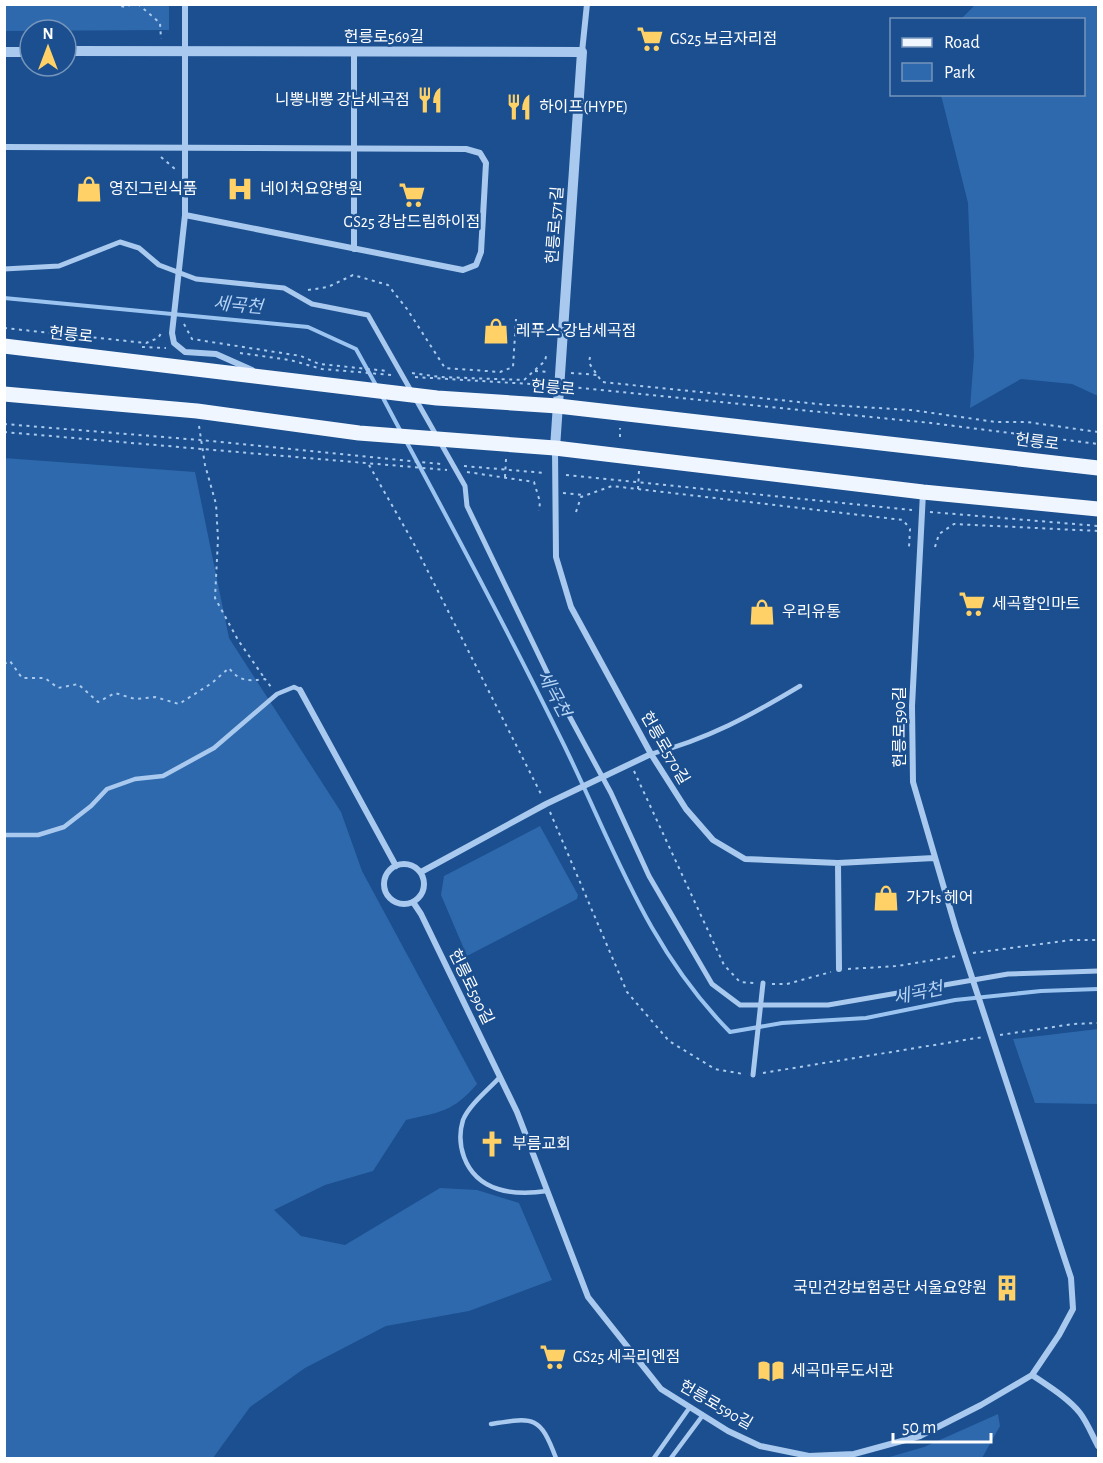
<svg xmlns="http://www.w3.org/2000/svg" width="1103" height="1463" font-family="'Alegreya Sans','Noto Sans KR',sans-serif">
	<style>
		.green { fill: #2e69ad }
		.lines { fill: none; stroke-linecap: round; stroke-linejoin: round }
		.stream { stroke: #9cc4f0; stroke-width: 4 }
		.path { stroke: #a9c9ee; stroke-width: 2; stroke-dasharray: 3 4.5; stroke-linecap: butt }
		.service { stroke: #a9c9ee; stroke-width: 4.5 }
		.pedestrian { stroke: #a9c9ee; stroke-width: 5 }
		.minor { stroke: #a9c9ee; stroke-width: 6 }
		.tertiary { stroke: #a9c9ee; stroke-width: 10 }
		.primary { stroke: #f0f6ff; stroke-width: 15 }
		.labels { text-anchor: middle; dominant-baseline: central; stroke-width: 5; stroke-linejoin: round; paint-order: stroke }
		.street-label { font-size: 16px; fill: #fff; stroke: #1b4f8f }
		.poi-label { font-size: 16px; fill: #fff; stroke: #1b4f8f; text-anchor: start }
		.water-label { font-size: 18px; font-style: italic; fill: #b5d3f5; stroke: #1b4f8f }
	</style>
	<rect width="100%" height="100%" fill="#1b4f8f"/>
	<path class="green" d="M4,5H169V30L5,31Z
		M975,5H1098V396L1072,384L1021,379L970,408L974,355L968,203L941,95L1084,94V20L961,19Z
		M4,458L195,472L229,638L341,812L362,871L477,1084C453,1112 440,1112 406,1120L373,1171L325,1185L274,1210L301,1236L345,1245L440,1188L477,1190L519,1203L552,1280L469,1311L386,1326L305,1368L250,1407L213,1458H5Z
		M540,826L578,895L577,899L467,956L441,895L444,876Z
		M1098,1029V1104L1035,1103L1013,1039Z
		M998,1414L1000,1426L982,1458H886L924,1447Z"/>
	<g class="lines">
		<path class="stream" d="M4,298L308,327L356,349L377,387
			M382,396L401,432
			M406,441C460,541 513,641 563,743C614,847 646,947 730,1032L782,1023L866,1018L955,1000L1041,991L1098,989"/>
		<path class="path" d="M72,4H78
			M114,4L125,7L133,4
			M138,4L160,23L161,39
			M161,157L175,169
			M308,290L328,287L353,275L388,285L407,309L445,368L500,372L513,367L516,319
			M184,324L192,339L301,356L319,364L388,371
			M4,328L146,343L158,338L162,332
			M142,347L166,348
			M240,353L290,360L322,369L392,375
			M590,357L589,363L602,382L828,405L911,410L996,422H1027L1098,432
			M535,371L550,372
			M412,373L440,377L524,380L545,361L547,352
			M571,373L598,375
			M415,377L547,385
			M571,387L931,423L1098,444
			M4,424L200,440L441,464
			M199,426L205,465L216,504L218,539L215,598L238,640L265,679
			M4,432L447,470
			M620,437V428
			M369,465L413,542L542,796
			M464,466L545,473
			M467,472L534,482L540,502L539,511
			M566,475L912,510
			M505,477L506,459
			M638,489L639,471
			M563,493L584,495
			M576,512L581,497L612,486L903,520L910,529L909,547
			M930,512L1098,526
			M935,547L939,534L954,524L1098,531
			M4,664L10,661L22,678H45L58,688L78,684L98,702L115,693L135,699L155,697L179,704L212,683L229,668C240,682 248,681 265,679L271,687
			M634,771L724,965L740,982L755,983
			M550,812L627,992L669,1041L715,1069L743,1074
			M973,953L1071,940H1098
			M848,969L898,966L956,956
			M772,984H787L831,972
			M1000,1035L1073,1024L1098,1023
			M763,1073L983,1037"/>
		<path class="service" d="M651,754C708,739 750,716 800,686
			M4,835H38L64,827L91,806L107,789L135,779L163,776L214,748L277,694L294,687L300,690
			M500,1077C489,1089 469,1105 463,1120C459,1133 460,1146 464,1157C477,1192 514,1196 547,1191
			M491,1424C535,1417 540,1416 556,1458
			M654,1458L690,1407
			M671,1458L703,1415"/>
		<path class="pedestrian" d="M4,269L59,266L120,242L139,248L159,265L196,279L284,288L312,304L368,315L465,486L467,506L559,697L611,793L649,876L712,984L740,1005H828L1008,974L1098,971
			M753,1075L763,983"/>
		<path class="minor" d="M185,4V215L172,333L174,343L185,352L216,354L252,370
			M354,52V249
			M582,52L587,4
			M4,147L466,149L480,153L486,163L481,252L476,265L463,270L185,215
			M555,450L556,557L571,607L651,754L686,809L713,840L745,859L838,863L934,858
			M300,690L396,866
			M838,863L839,969
			M384 884a20 20 0 1 1 40 0a20 20 0 1 1-40 0Z
			M421,872L546,804L651,754
			M413,902L421,914L517,1112L588,1297L661,1389L728,1431L760,1446L809,1456L854,1454L920,1436L981,1405L1032,1375L1059,1335L1073,1309L1071,1278L956,929L913,782L912,706L923,493
			M1032,1375C1048,1386 1068,1398 1080,1413C1087,1422 1092,1435 1098,1446"/>
		<path class="tertiary" d="M66,51L582,52L555,448
			M4,52H30"/>
		<path class="primary" d="M4,346L437,398L558,406L1098,468
			M4,394L197,411L359,433L555,448L923,492L1098,509"/>
	</g>
	<defs>
		<g id="supermarket-bare" transform="scale(2.07)"><path d="M-6-5.5h2.5l.6 2H6L4.5 2H-2.5L-4.4-4H-6ZM-1.5 3.2a1.3 1.3 0 1 0 .1 0ZM3 3.2a1.3 1.3 0 1 0 .1 0Z" fill="#ffd166" stroke="#1b4f8f" stroke-width="2.5" paint-order="stroke"/></g>
		<g id="restaurant-bare" transform="scale(2.07)"><path d="M-5-6h1v4h1v-4h1v4h1v-4h1v5L-1.5 .5V6h-2V.5L-5-1ZM5-6V6H3V1.5H1.5Q1.5-4 5-6Z" fill="#ffd166" stroke="#1b4f8f" stroke-width="2.5" paint-order="stroke"/></g>
		<g id="shop-bare" transform="scale(2.07)"><path d="M-5-2.5h2.3a2.7 3.5 0 0 1 5.4 0H5L5.5 6h-11ZM-1.5-2.5h3a1.5 2.3 0 0 0-3 0Z" fill="#ffd166" stroke="#1b4f8f" stroke-width="2.5" paint-order="stroke"/></g>
		<g id="hospital-bare" transform="scale(2.07)"><path d="M-5-5h3v3.5h4V-5h3V5h-3V1.5h-4V5h-3Z" fill="#ffd166" stroke="#1b4f8f" stroke-width="2.5" paint-order="stroke"/></g>
		<g id="church-bare" transform="scale(2.07)"><path d="M-1.2-6h2.4v3.5h3.3v2.4h-3.3V6h-2.4V-.1h-3.3v-2.4h3.3Z" fill="#ffd166" stroke="#1b4f8f" stroke-width="2.5" paint-order="stroke"/></g>
		<g id="building-bare" transform="scale(2.07)"><path d="M-4-6H4V6H1V3H-1V6H-4ZM-2.5-4.3h1.7v1.8h-1.7ZM.8-4.3h1.7v1.8H.8ZM-2.5-1h1.7V.8h-1.7ZM.8-1h1.7V.8H.8Z" fill="#ffd166" stroke="#1b4f8f" stroke-width="2.5" paint-order="stroke"/></g>
		<g id="library-bare" transform="scale(2.07)"><path d="M-6-4Q-3-5.5-.7-3.5V5Q-3 3-6 4ZM6-4Q3-5.5 .7-3.5V5Q3 3 6 4Z" fill="#ffd166" stroke="#1b4f8f" stroke-width="2.5" paint-order="stroke"/></g>
	</defs>
	<g fill-rule="evenodd">
		<use href="#supermarket-bare" x="650" y="39"/>
		<use href="#restaurant-bare" x="430" y="100"/>
		<use href="#restaurant-bare" x="519" y="107"/>
		<use href="#shop-bare" x="89" y="189"/>
		<use href="#hospital-bare" x="240" y="189"/>
		<use href="#supermarket-bare" x="412" y="195"/>
		<use href="#shop-bare" x="496" y="331"/>
		<use href="#supermarket-bare" x="972" y="604"/>
		<use href="#shop-bare" x="762" y="612"/>
		<use href="#shop-bare" x="886" y="898"/>
		<use href="#church-bare" x="492" y="1144"/>
		<use href="#building-bare" x="1007" y="1288"/>
		<use href="#supermarket-bare" x="553" y="1357"/>
		<use href="#library-bare" x="771" y="1371"/>
	</g>
	<g class="labels">
		<g class="street-label">
			<text x="384" y="37">헌릉로569길</text>
			<text transform="translate(555 225) rotate(-86)">헌릉로571길</text>
			<text transform="translate(71 335) rotate(6)">헌릉로</text>
			<text transform="translate(553 388) rotate(5)">헌릉로</text>
			<text transform="translate(1037 442) rotate(7)">헌릉로</text>
			<text transform="translate(900 727) rotate(-90)">헌릉로590길</text>
			<text transform="translate(665 748) rotate(60)">헌릉로570길</text>
			<text transform="translate(471 987) rotate(64)">헌릉로590길</text>
			<text transform="translate(716 1405) rotate(30)">헌릉로590길</text>
		</g>
		<g class="poi-label">
			<text x="670" y="39">GS25 보금자리점</text>
			<text x="410" y="100" text-anchor="end">니뽕내뽕 강남세곡점</text>
			<text x="539" y="107">하이프(HYPE)</text>
			<text x="109" y="189">영진그린식품</text>
			<text x="260" y="189">네이처요양병원</text>
			<text x="412" y="222" text-anchor="middle">GS25 강남드림하이점</text>
			<text x="516" y="331">레푸스 강남세곡점</text>
			<text x="992" y="604">세곡할인마트</text>
			<text x="782" y="612">우리유통</text>
			<text x="906" y="898">가가s 헤어</text>
			<text x="512" y="1144">부름교회</text>
			<text x="987" y="1288" text-anchor="end">국민건강보험공단 서울요양원</text>
			<text x="573" y="1357">GS25 세곡리엔점</text>
			<text x="791" y="1371">세곡마루도서관</text>
		</g>
		<g class="water-label">
			<text transform="translate(238 306) rotate(5)">세곡천</text>
			<text transform="translate(553 694) rotate(62)">세곡천</text>
			<text transform="translate(918 994) rotate(-12)">세곡천</text>
		</g>
	</g>
	<rect width="1103" height="1463" fill="none" stroke="#ffffff" stroke-width="12"/>
	<rect x="890" y="18" width="195" height="78" fill="#1b4f8f" stroke="#7695bc" stroke-width="1.5"/>
	<rect x="902" y="38" width="30" height="9" fill="#f0f6ff" stroke="#7695bc" stroke-width="1.5"/>
	<text x="944" y="48" font-size="18" fill="#ffffff">Road</text>
	<rect x="902" y="63" width="30" height="18" fill="#2e69ad" stroke="#7695bc" stroke-width="1.5"/>
	<text x="944" y="78" font-size="18" fill="#ffffff">Park</text>
	<g transform="translate(48 48)"><circle r="28" fill="#1b4f8f" stroke="#7695bc" stroke-width="1.5"/>
	<path d="M0-4.5L10 22L0 15L-10 22Z" fill="#ffd166"/>
	<text y="-9" font-size="16" font-weight="bold" text-anchor="middle" fill="#ffffff">N</text>
	</g>
	<path d="M893 1433v9h98v-9" fill="none" stroke="#ffffff" stroke-width="3"/>
	<text x="902" y="1433" font-size="18" fill="#ffffff" stroke="#1b4f8f" stroke-width="4.5" paint-order="stroke">50 m</text>
</svg>
